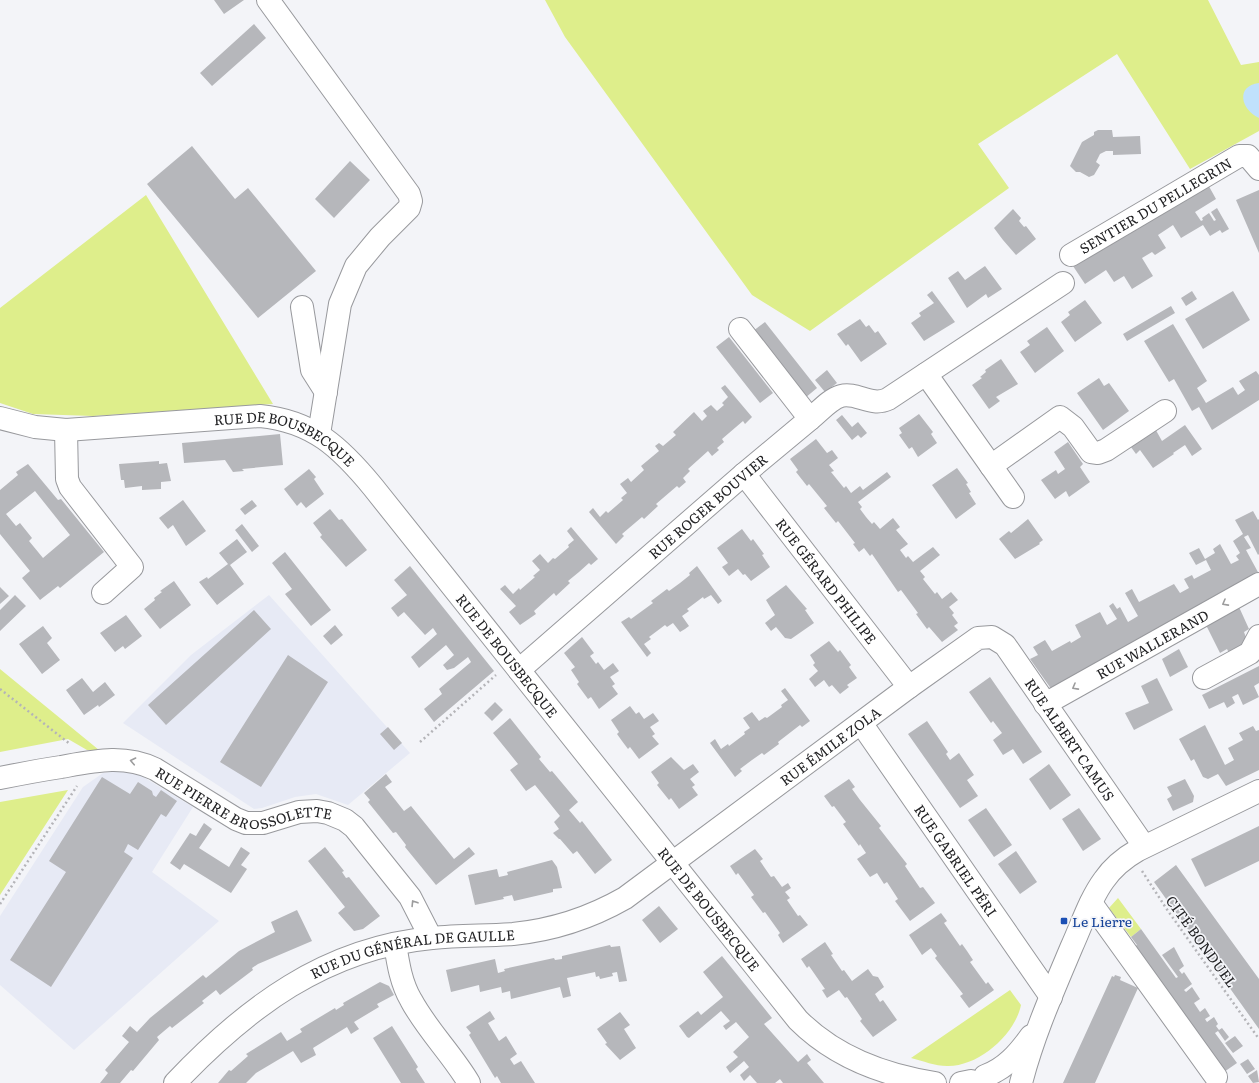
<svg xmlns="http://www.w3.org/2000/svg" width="1259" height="1083" font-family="Literata,serif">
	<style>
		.built { fill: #e7eaf5 }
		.green { fill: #deee8b }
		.water { fill: #c0e1fc }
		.building { fill: #b6b7bb; fill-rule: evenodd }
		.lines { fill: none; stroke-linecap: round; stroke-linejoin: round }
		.minor-casing { stroke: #98999d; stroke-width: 24 }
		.path { stroke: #b4b4b8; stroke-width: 2.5; stroke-dasharray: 2 3; stroke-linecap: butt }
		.minor { stroke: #fff; stroke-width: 22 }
		.oneway { stroke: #9c9c9d }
		.transit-dot { fill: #1a4fb4; stroke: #f3f4f8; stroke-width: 1.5 }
		.labels { text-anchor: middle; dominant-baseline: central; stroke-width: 3.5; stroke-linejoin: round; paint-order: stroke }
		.street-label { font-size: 14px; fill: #232325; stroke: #f3f4f8 }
		.transit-label { font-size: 14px; fill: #164399; stroke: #f3f4f8; text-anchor: start }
	</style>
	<rect width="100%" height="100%" fill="#f3f4f8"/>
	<path class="built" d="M269,595L410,753L348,805L316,794L295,797L262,808L254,809L123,723L191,655Z
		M124,771L132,772L145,778L193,807L152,872L219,921L74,1050L0,985V916L83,787L103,773Z"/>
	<path class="green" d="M545,0H1208L1241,65L1259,62V131L1190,169L1117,54L978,144L1009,188L810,331L752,295L565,37Z
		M146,195L273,404L93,416L33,414L0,403V308Z
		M0,669L99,750H87L68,739L0,752Z
		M68,790L0,895V802Z
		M1118,898L1141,929L1131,937L1109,908Z
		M1010,990L1021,1005C1015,1035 978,1067 947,1066C935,1066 923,1061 911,1058Z"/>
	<path class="water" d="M1259,83V118C1241,110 1235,86 1259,83Z"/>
	<path class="building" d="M214,0H244L224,14Z
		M254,24L266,38L212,86L200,73Z
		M1098,130H1112L1113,137L1140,136L1141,154L1113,155V151H1106L1100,154L1096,162L1100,165L1094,175L1089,177L1080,172H1076L1070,166L1082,142L1094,135V132Z
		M192,146L235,199L248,188L316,271L258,318L147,184Z
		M350,161L370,180L334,218L315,199Z
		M1206,181L1216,199L1195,212L1201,221L1203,220L1202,218L1209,213L1214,221L1216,220L1211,212L1217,208L1229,229L1222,233L1220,230L1210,236L1203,225L1181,238L1173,225L1158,235L1166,248L1155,255L1152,252L1142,258L1153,276L1132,289L1124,276L1114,282L1106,270L1085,284L1071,263Z
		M1259,190V253L1236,200Z
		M1013,209L1021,218L1019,221L1024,227L1026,226L1036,239L1016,255L1003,240L994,228Z
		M985,266L1002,289L988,298L986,294L967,308L948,278L958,271L965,280Z
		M932,291L955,322L924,341L911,323L921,316L919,313L934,303L927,295Z
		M1192,291L1197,299L1186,306L1181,298Z
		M1233,291L1250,320L1203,349L1185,319Z
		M1085,300L1102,323L1075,342L1061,322L1070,315L1068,312Z
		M1171,306L1175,313L1127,341L1123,334Z
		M860,319L866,327L869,325L875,333L878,331L887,344L861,362L848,344L846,346L837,334Z
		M765,322L817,388L805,398L753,331Z
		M1173,324L1207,381L1197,388L1206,403L1233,387L1238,395L1245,390L1239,381L1256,371L1259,375V400L1212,430L1199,407L1192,411L1174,379L1169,382L1144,341Z
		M1047,327L1064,351L1035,373L1020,352L1030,345L1027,341Z
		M729,337L773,393L760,403L716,347Z
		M1001,359L1018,384L996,397L1000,401L989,409L972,385L982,378L980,377L986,372L985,370Z
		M827,370L837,383L825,392L815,380Z
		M1099,378L1104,386L1109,383L1129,411L1103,430L1077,393Z
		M725,385L752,417L745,424L743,421L722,439L724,442L717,448L719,450L712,456L708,451L688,469L690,471L683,478L686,482L679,488L677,486L656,504L658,506L644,519L642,517L622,534L624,536L616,544L589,512L593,508L600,517L606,511L608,513L623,500L621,498L627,493L620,484L628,478L631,482L644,470L641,466L659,451L655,446L659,443L663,446L676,435L673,432L694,412L702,421L707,416L703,411L711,405L717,411L724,405L722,403L728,397L721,388Z
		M919,414L933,432L931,434L937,443L918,457L912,447L909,449L899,435L902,433L899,428Z
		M842,415L852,427L858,422L867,433L861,438L858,435L852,440L836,420Z
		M1153,425L1162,441L1185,425L1202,449L1192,456L1185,445L1173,453L1174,454L1153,468L1140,450L1136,454L1128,443Z
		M280,434L283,465L242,469L244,471L233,472L225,460L184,463L182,443Z
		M816,439L827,453L832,450L838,458L829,465L834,471L831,472L844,488L846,486L851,493L860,486L863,490L887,472L891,477L858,502L862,507L860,509L866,517L872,524L874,522L880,529L893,518L900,527L896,530L908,544L900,550L906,558L908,556L913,562L933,547L940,555L920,571L925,577L923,579L935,594L937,592L942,599L951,592L958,600L949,607L954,613L952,615L958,623L954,626L958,630L942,642L929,627L927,629L916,614L918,613L901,590L898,592L872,554L870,556L864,548L859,552L853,544L855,543L838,521L836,523L824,508L827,506L809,484L807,486L796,472L798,470L790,459Z
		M1068,442L1083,464L1080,467L1090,482L1069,497L1066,491L1055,499L1041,480L1056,470L1058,474L1065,469L1054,452Z
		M159,461V464L167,463L171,481L161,482V489L142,490V486L125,488L124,480H121L119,464Z
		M28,464L58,500L61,499L104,552L60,588L58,586L40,600L22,578L30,571L0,534V490L18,475L16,472ZM35,491L70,535L43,558L29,541L32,538L20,523L16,526L6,514Z
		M957,468L968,483L966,484L971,492L969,493L976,504L956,519L932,485Z
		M309,469L316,477L314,479L324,494L306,508L301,502L297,506L284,489Z
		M183,500L206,531L186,546L173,525L168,529L159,518Z
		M252,500L257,506L245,515L240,509Z
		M330,509L339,520L342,519L367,550L346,567L320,537L322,535L313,523Z
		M1253,511L1258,520L1259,519V554L1258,555L1248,535L1244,537L1251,548L1246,550L1259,574L1052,690L1030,659L1038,655L1033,647L1045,640L1052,651L1070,641L1071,643L1081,637L1075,625L1100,612L1107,625L1117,619L1109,606L1113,603L1117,609L1120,607L1128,622L1138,616L1125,593L1132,589L1139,602L1174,584L1180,593L1189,588L1184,579L1192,575L1194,579L1211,570L1206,560L1196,565L1189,553L1199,548L1205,559L1215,553L1213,549L1220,544L1231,564L1239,560L1236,556L1240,553L1233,541L1243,534L1235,520Z
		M1028,519L1043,540L1039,543L1040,544L1015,559L999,539L1009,531L1011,533Z
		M242,524L259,546L252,552L235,530Z
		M571,527L598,559L591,565L589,563L579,572L568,581L570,583L556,596L554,593L534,611L536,614L520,625L509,612L516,606L500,589L505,585L513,594L519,588L520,590L535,577L533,576L540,570L532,561L540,554L548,563L553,558L555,559L569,547L568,545L574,540L567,531Z
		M742,529L751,541L753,539L764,554L762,555L770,567L751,581L745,574L743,575L738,569L729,576L722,567L728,563L717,548Z
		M237,539L247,552L230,565L244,584L217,605L199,582L207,577L208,579L228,564L219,553Z
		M285,552L331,610L311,626L285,594L292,589L272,563Z
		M410,566L494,671L434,722L424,709L442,694L439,689L471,662L468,657L454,668L447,670L443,665L454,655L446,645L419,668L411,657L437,634L433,628L425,635L404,612L398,617L391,608L407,595L394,580Z
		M697,566L722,601L718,604L711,595L704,599L703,597L687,609L689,611L682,616L689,626L685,629L680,632L673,623L667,627L665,625L649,637L651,639L644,644L651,653L647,657L621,622L629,617L631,619L653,603L651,601L667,589L669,591L680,583L690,575L689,573Z
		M174,581L191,605L160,629L144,609L155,600L154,598L162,592L160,591Z
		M786,585L807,609L805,610L814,623L791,639L785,638L776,627L771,631L765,623L775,615L766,600Z
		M0,587L9,596L0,604Z
		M15,595L26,606L0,631V610Z
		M1239,607L1249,629L1244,632L1249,646L1230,655L1227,649L1220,653L1206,625Z
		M254,610L271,629L166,725L148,705Z
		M126,615L142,636L125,649L123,646L115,652L100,633Z
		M335,625L343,635L331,645L323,636Z
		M43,626L52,638L47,643L60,660L42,674L19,644Z
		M582,637L594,653L590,656L596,664L598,662L604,670L613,663L619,671L610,677L615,684L612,686L618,694L599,709L591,697L588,699L577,684L579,682L571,670L575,667L564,653Z
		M829,641L838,652L840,650L851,665L849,667L857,678L847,685L849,687L840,694L832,685L829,687L824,680L815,687L809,679L818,671L813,665L815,663L810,655Z
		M1179,649L1188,667L1170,677L1162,659Z
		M288,655L328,682L261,787L220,762Z
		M1259,666V683L1254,686L1259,697L1243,705L1238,694L1232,697L1235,703L1227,708L1224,702L1209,709L1202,695Z
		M990,677L1042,752L1023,764L1013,749L1003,755L993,740L1002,733L993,721L991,723L969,692Z
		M82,678L93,692L105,682L115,695L99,707L98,705L84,715L66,690Z
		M1157,678L1173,710L1134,730L1125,713L1149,703L1141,686Z
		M785,688L810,721L802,727L800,725L778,742L779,744L764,755L762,753L752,760L740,769L742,771L735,777L710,743L715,739L721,749L728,744L729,746L745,734L744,732L750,728L743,718L752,712L759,721L765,717L767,718L782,707L781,705L788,700L781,691Z
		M495,702L503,710L492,721L484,713Z
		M630,706L636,714L639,712L644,719L653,713L659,721L650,727L655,734L652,736L659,744L639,759L630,747L628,749L622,741L617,734L619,732L611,720Z
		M510,718L541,757L539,759L550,772L552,771L578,802L569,810L580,823L582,821L612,860L595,874L577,851L573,854L560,839H559L553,833L559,829L554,822L560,816L535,785L526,791L510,770L518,764L493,733Z
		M927,721L948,752L946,754L950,760L959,753L974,775L967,780L978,796L960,808L908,734Z
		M1205,725L1225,765L1234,760L1228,748L1243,740L1239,733L1253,726L1256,731L1259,730V770L1226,786L1218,774L1208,779L1203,777L1194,759L1191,761L1179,739Z
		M388,727L402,743L394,750L380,734Z
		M671,757L684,770L693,764L699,772L690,779L695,785L692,787L698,795L679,809L671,798L669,800L657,785L659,783L651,772Z
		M1049,764L1071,795L1050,810L1029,779Z
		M386,774L392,782L385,787L404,811L411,806L454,859L469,847L475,854L436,885L405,847L406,845L396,832L393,833L368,802L370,800L364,793Z
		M102,777L130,794L138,782L152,791L153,795L156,797L161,790L177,801L166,817L161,814L138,850L128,844L124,852L133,858L51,987L10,960L66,872L49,861Z
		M849,779L855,787L852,789L860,800L881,826L879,828L907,864L905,866L920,888L923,887L935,903L910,921L895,901L898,899L887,882L884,884L877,873L870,877L857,859L866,853L860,844L859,846L843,824L846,822L834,806L832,807L824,796Z
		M1185,779L1194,796L1193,802L1173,811L1167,799L1172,796L1167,787Z
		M986,808L1012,845L994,857L968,820Z
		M1079,808L1101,839L1083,851L1062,819Z
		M204,823L212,829L199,848L229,867L241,847L250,853L241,865L247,869L231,893L184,864L180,870L170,863L190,833L196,836Z
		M1259,826V861L1205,887L1191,859Z
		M325,847L344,871L342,872L346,878L349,877L380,916L363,929L354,931L338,913L345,907L308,861Z
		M755,849L763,859L760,861L771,877L774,876L782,887L788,883L791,888L785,892L790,898L787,900L798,916L800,915L808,925L783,943L778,935L780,933L765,912L763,913L751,897L754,895L738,873L736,875L730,866Z
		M1016,851L1037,882L1020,894L998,864Z
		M552,860L557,867L562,888L553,889V892L514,901L512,895L503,897L504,899L475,905L468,875L497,869L499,877L508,875L507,872Z
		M1176,865L1259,979V1029L1154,882Z
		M659,906L678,929L660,943L642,920Z
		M297,910L312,941L258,964L252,968L253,970L220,995L216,990L202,1001L204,1003L172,1028L170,1026L157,1037L159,1040L133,1071L131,1070L120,1083H100L108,1073L105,1070L129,1042L122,1036L130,1026L137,1032L150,1018L203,975L206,978L239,951L275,932L271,922Z
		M941,913L947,921L944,923L960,946L962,944L967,951L973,960L970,962L986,984L988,982L994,990L969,1008L960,996L963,994L935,958L937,956L931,948L922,955L909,935Z
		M1141,929L1176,978L1178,977L1162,955L1174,947L1184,966L1179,970L1182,974L1184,972L1192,984L1184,990L1186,992L1192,987L1200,999L1194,1003L1200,1012L1205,1008L1210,1016L1205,1019L1207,1022L1214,1017L1218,1024L1216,1026L1219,1030L1222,1028L1229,1037L1225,1041L1218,1031L1215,1033L1237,1063L1224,1072L1134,947L1137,945L1131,937Z
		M825,942L833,954L831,955L842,971L844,970L852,981L868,969L873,976L878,977L884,987L875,994L880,1002L883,1000L897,1020L873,1037L860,1021L862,1019L847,997L845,998L839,990L827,998L822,990L825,989L809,966L807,968L801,959Z
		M610,945L611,947L620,946L627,981L619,982L617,972L612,973L613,976L600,979L599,976L596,977L595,972L567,978L571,996L563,998L560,987L511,999L510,991L502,993L501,987L480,992L479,985L451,992L446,970L495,959L498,973L505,971L504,969L554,958L555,960L562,959V956Z
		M722,956L772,1018L764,1024L798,1062L807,1054L811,1060L807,1063L824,1083H783L780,1079L775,1083H757L750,1075L744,1081L740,1075L749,1067L744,1061L730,1073L726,1067L738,1057L733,1052L749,1037L736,1022L726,1030L723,1026L730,1021L721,1011L689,1038L687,1037L679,1026L698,1011L701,1015L723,997L703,972Z
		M1115,975L1121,977L1120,980L1138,988L1095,1083H1063L1112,976L1114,977Z
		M380,982L389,986L394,995L377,1004L379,1007L354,1022L359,1029L351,1034L347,1027L313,1048L316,1055L301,1063L293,1051L256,1073L246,1083H218L229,1070L231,1071L248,1056L246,1054L281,1032L287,1041L302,1032L300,1029L335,1008L336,1010L344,1005L343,1003Z
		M490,1011L495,1019L488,1023L499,1041L506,1036L517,1054L510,1059L514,1065L521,1061L535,1083H501L497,1076L495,1078L469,1035L471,1033L466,1027Z
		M620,1012L630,1025L624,1029L636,1048L620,1060L605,1044L607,1043L597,1029Z
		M392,1026L418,1067L416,1069L425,1083H401L373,1038Z
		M1235,1036L1243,1046L1233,1053L1225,1043Z
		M1248,1059L1255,1069L1247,1074L1240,1064Z
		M1257,1070L1259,1082L1253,1083L1248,1076Z"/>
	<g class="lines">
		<g class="minor-casing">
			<g id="minor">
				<path d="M268,0L409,194L411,201L409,208L380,237L356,266L340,304L319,434"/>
				<path id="s1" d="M1071,255L1239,156H1248L1259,169"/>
				<path d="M302,307L312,370L326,392"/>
				<path d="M926,374L1013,497"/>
				<path id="s2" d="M0,418L35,427L66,430L260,416C313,421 341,448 373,487L798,1020C835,1057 883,1075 935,1083"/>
				<path d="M810,419C819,412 830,399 841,396C857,392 871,407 888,399L1063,283"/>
				<path d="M66,430L67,479L70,487L132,567L103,593"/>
				<path d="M991,466L1060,417L1073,427L1091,452L1098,453L1106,450L1165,411"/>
				<path id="s3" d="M744,474L909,687"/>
				<path id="s4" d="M519,670L744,474L810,419L740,329"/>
				<path d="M1204,678L1250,653L1259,636"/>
				<path id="s5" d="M1045,704L1259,584"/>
				<path id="s6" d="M861,723L1051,997"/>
				<path id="s7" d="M0,778C20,774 41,770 61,767C94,761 124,754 155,769L236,819L246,823H263L299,812L317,811L328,813L345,820L354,827L410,897L431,938"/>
				<path d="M1091,903L1216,1077"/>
				<path d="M395,944C398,963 401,983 411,1000C427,1030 452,1054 469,1083"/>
				<path d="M985,1076C1005,1069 1018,1054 1031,1036"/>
				<path id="s8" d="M175,1083C246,1008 325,948 432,938C459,935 486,936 513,934C553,930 590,918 625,898L909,687L978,638L992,637L1005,645L1144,846"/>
				<path d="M961,1083L971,1081"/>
				<path d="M1021,1083C1033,1036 1053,991 1072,946C1082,924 1090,899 1104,880C1113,867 1124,858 1138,850L1259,791"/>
			</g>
		</g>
		<path class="path" d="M0,689L70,744
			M420,742L496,675
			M1142,871L1168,911L1259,1039
			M0,904L77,786"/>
		<use href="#minor" class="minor"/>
	</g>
	<defs><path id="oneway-chevron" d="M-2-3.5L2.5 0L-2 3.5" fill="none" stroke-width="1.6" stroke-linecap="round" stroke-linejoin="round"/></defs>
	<g class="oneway">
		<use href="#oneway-chevron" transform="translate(1225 603) rotate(151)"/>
		<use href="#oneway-chevron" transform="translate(1075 687) rotate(151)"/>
		<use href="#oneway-chevron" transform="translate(133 761) rotate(-168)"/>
		<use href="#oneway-chevron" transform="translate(414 903) rotate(-122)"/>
	</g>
	<rect class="transit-dot" x="1060" y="917" width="8" height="8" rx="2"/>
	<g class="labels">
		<g class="street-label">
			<text stroke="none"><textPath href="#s1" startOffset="98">SENTIER DU PELLEGRIN</textPath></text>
			<text stroke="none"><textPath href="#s2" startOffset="292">RUE DE BOUSBECQUE</textPath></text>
			<text stroke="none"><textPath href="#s4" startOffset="250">RUE ROGER BOUVIER</textPath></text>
			<text stroke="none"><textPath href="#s3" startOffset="135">RUE GÉRARD PHILIPE</textPath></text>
			<text stroke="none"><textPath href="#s5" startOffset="123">RUE WALLERAND</textPath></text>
			<text stroke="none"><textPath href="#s2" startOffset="615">RUE DE BOUSBECQUE</textPath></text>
			<text stroke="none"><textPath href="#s8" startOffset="1084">RUE ALBERT CAMUS</textPath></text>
			<text stroke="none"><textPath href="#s8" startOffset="757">RUE ÉMILE ZOLA</textPath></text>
			<text stroke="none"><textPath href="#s7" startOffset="256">RUE PIERRE BROSSOLETTE</textPath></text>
			<text stroke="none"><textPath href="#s6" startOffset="167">RUE GABRIEL PÉRI</textPath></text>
			<text stroke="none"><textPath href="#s2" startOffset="939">RUE DE BOUSBECQUE</textPath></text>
			<text transform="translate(1202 941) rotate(54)">CITÉ BONDUEL</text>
			<text stroke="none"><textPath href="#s8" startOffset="280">RUE DU GÉNÉRAL DE GAULLE</textPath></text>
		</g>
		<g class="transit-label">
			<text x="1072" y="921">Le Lierre</text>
		</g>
	</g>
</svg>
